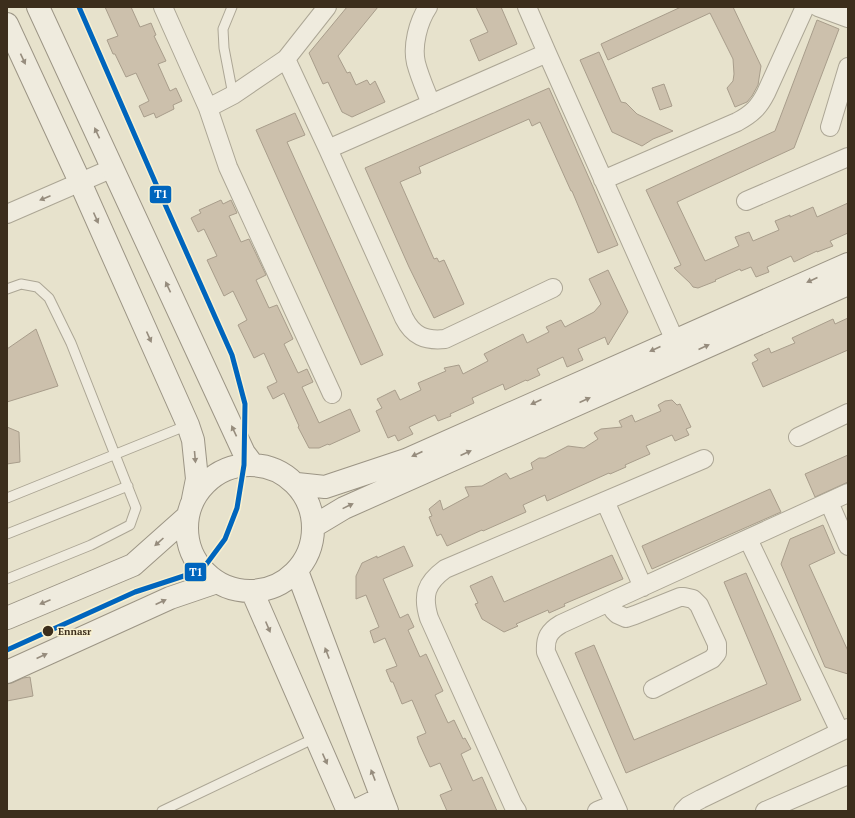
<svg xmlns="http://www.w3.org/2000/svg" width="855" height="818" font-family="'PT Serif',serif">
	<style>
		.building { fill: #ccc0ac; stroke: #a89d8b }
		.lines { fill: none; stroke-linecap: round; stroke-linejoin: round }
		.lane-casing { stroke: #aca695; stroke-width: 11 }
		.street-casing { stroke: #aca695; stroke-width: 20 }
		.secondary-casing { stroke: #9c9585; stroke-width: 24 }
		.lane { stroke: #efebde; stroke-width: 9 }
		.street { stroke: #efebde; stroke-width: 18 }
		.secondary { stroke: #efebde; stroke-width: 22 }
		.tram-1-casing { stroke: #f9f1d0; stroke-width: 8 }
		.tram-1 { stroke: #0065bd; stroke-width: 5 }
		.oneway { fill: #968c7d }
		.stop-dot { fill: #3c2e1c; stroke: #f9f1d0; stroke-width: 1.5 }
		.labels { text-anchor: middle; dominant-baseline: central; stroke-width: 3; stroke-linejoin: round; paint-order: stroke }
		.stop-label { font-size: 10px; font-weight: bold; fill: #3c2e1c; stroke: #f9f1d0; text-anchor: start }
		.line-badge { stroke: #f9f1d0; stroke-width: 1.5 }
		.badge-label { font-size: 11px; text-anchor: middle; font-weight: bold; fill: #fff }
	</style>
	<rect width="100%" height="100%" fill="#e7e2cc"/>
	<path class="building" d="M105,7H131L140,27L151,23L156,35L154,36L166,61L158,64L170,91L176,88L182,101L173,105L174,109L156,118L154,113L144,117L139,106L149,101L136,73L126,77L115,54H113L107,40L118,36Z
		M347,7H378L338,56L347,73L350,72L356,85L367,80L370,85L375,81L385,102L352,117L342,112L328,82L323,84L309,53Z
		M476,7H501L517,44L479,61L470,40L488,32Z
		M681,7H733L761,66L758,85L752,96L747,102L735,107L727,88L733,81L734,74L733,59L710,13L608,60L601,44Z
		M817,20L839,29L794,148L677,202L705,261L739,246L735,237L749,232L753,241L779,230L775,221L790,215V217L813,207L817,217L848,203V233L830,241L833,246L817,252V251L794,262L791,256L767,267L769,272L756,277L751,267L741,271L740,269L715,280L716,281L698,288L693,287L690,283L674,268L681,265L646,190L775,131Z
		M599,52L621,102L626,103L637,114L673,131L653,139L642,146L612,132L580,60Z
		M664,84L672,106L660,110L652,88Z
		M549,88L593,187L618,245L598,253L572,191H571L540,122L532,126L529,119L419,167L421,173L400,182L434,259L437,258L439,262L444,260L464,304L434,318L409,267L365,168Z
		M295,113L305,135L287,142L383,355L361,365L256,130Z
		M221,200L223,204L231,200L237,213L229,216L241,242L249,239L266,275L256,280L269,308L277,305L293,339L284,344L298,373L307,369L313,382L302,387L319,423L350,409L360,431L329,445L328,444L319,448H309L298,427L299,426L284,393L273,399L267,387L277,382L264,353L254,358L238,325L247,320L233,291L224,296L207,260L217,256L204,229L198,232L191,218L201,213L199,210Z
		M608,270L628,312L608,345L605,337L578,349L583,360L567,367L563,357L537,369L540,375L527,381L526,380L505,390L503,384L472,398L474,403L450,414L451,416L438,421L435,415L409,427L413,434L398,441L395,435L388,438L376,411L382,408L377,399L395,390L400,400L421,390L418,383L446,371L444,368L459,365L463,374L488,361L484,354L523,334L527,343L549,332L546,327L561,320L565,327L594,312L601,304L589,279Z
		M848,318V350L763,387L752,363L758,360L754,355L769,348L771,353L795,343L792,338L833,319L835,324Z
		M36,329L58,386L7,402V349Z
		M672,400L677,405L680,404L691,427L686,429L689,435L675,441L672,435L646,446L650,454L625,465L626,467L610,474L609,473L547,501L545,495L523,505L526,512L483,531L482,530L447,546L441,534L437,536L429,517L432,516L429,509L440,500L443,510L469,496L465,487L482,486L506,473L510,479L533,469L531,463L539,458H545L568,446L584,448L598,439L594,433L601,429L622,427L619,421L632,415L635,422L661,411L658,405L665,401Z
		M7,427L19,432L20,462L7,464Z
		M848,455V482L815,497L805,474Z
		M770,489L781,512L652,569L642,546Z
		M823,525L835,553L809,565L848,651V674L825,667L781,564L790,539Z
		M404,546L413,566L383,579L400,618L408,614L414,627L408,630L420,657L426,654L443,691L435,695L448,723L454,720L463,739L465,738L471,749L461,754L473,781L482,777L497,811H447L440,795L452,790L440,763L430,767L419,743L417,737L426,733L412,700L402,704L393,682H391L386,670L397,666L385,638L374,643L370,631L379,627L366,595L356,599V576L362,563L377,556V558Z
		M612,555L623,579L564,604L565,606L549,613L548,610L516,624L518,626L504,632L482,619L475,604L478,603L470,586L492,576L504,602Z
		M746,573L801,700L626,773L575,653L594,645L634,740L767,684L724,582Z
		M30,677L33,696L7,701V684L12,683L23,678Z"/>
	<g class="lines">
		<g class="lane-casing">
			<path id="lane" d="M232,7L223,29L224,48L233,95
				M7,289L21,284L37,287L49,298L71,343L136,508L130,525L91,545L7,579
				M7,498L188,425
				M7,534L128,486
				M162,811L315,738"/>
		</g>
		<g class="street-casing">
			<path id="street" d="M163,7L208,108L228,167L332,394
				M428,7C418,22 412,46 416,63C420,78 426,91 431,104
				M527,7L547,53L680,352
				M818,7L848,18
				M286,59L328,149L404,318C413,336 425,341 445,339L553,288
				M208,108L233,95L286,59L327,7
				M830,127L848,67
				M328,149L547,53
				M603,180L737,122C752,114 759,107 766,93L805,7
				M746,201L848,157
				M7,214L113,168
				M798,437L848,413
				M605,501L643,587
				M829,502L848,546
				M748,539L840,732
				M609,603L614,611L617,614L626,618L635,615L680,597H684L693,599L699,605L717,644V653L712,659L653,689
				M517,811L513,805L429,618C422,595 426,583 445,569L704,459
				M597,811L614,804
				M618,811L546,652C545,638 549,631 561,624L848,493
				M683,811L688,806L701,799L848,728
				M765,811L848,775"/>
		</g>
		<g class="secondary-casing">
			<path id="secondary" d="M38,7L244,453L253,465
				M7,24L80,182L188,425L193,440L197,479L193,499
				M187 528a63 63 0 1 1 126 0a63 63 0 1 1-126 0Z
				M297,484L325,487L406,460L848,264
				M314,526L344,508L848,284
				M297,571L382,798L387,811
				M252,591L348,811
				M7,618L133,565L188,516
				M7,672L170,598L217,582
				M355,811L382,798"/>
		</g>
		<use href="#lane" class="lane"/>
		<use href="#street" class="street"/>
		<use href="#secondary" class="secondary"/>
		<g class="tram-1-casing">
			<path id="tram-1" d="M7,650L135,592L202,570L225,539L237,508L244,465L245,404L232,355L156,184L79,7"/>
		</g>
		<use href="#tram-1" class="tram-1"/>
	</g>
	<defs><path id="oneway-solid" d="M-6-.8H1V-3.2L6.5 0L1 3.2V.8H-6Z"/></defs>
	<g class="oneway">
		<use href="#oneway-solid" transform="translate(23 59) rotate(65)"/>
		<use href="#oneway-solid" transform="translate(97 133) rotate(-115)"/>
		<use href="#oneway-solid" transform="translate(45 198) rotate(157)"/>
		<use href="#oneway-solid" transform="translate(96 218) rotate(66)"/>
		<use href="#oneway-solid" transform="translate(812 280) rotate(156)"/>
		<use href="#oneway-solid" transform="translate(168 287) rotate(-115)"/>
		<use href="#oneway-solid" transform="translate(149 337) rotate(66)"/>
		<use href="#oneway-solid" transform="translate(704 347) rotate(-24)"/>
		<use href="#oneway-solid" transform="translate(655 349) rotate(156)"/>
		<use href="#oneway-solid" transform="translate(585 400) rotate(-24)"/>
		<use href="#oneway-solid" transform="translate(536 402) rotate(156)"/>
		<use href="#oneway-solid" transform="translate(234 431) rotate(-115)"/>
		<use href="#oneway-solid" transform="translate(466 453) rotate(-24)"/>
		<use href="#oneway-solid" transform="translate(417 454) rotate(156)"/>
		<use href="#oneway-solid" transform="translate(195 457) rotate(85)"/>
		<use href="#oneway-solid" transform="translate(348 506) rotate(-26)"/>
		<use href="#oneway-solid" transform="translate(159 542) rotate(138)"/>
		<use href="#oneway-solid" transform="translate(45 602) rotate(157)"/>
		<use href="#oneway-solid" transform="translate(161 602) rotate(-25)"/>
		<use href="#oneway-solid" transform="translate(268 627) rotate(67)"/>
		<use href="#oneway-solid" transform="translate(327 653) rotate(-111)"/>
		<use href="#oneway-solid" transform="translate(42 656) rotate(-25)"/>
		<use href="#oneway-solid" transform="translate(325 759) rotate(66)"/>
		<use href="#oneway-solid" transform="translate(373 775) rotate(-111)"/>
	</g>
	<circle class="stop-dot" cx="48" cy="631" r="6"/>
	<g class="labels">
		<g class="stop-label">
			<text x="58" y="631">Ennasr</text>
		</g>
	</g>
	<g class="line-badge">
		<rect x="149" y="185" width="23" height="19" rx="4" fill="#0065bd"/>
		<rect x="184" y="562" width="23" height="20" rx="4" fill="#0065bd"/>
	</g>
	<g class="badge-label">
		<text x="161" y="198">T1</text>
		<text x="196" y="576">T1</text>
	</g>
	<rect width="855" height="818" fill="none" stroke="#3c2e1c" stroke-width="16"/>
</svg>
